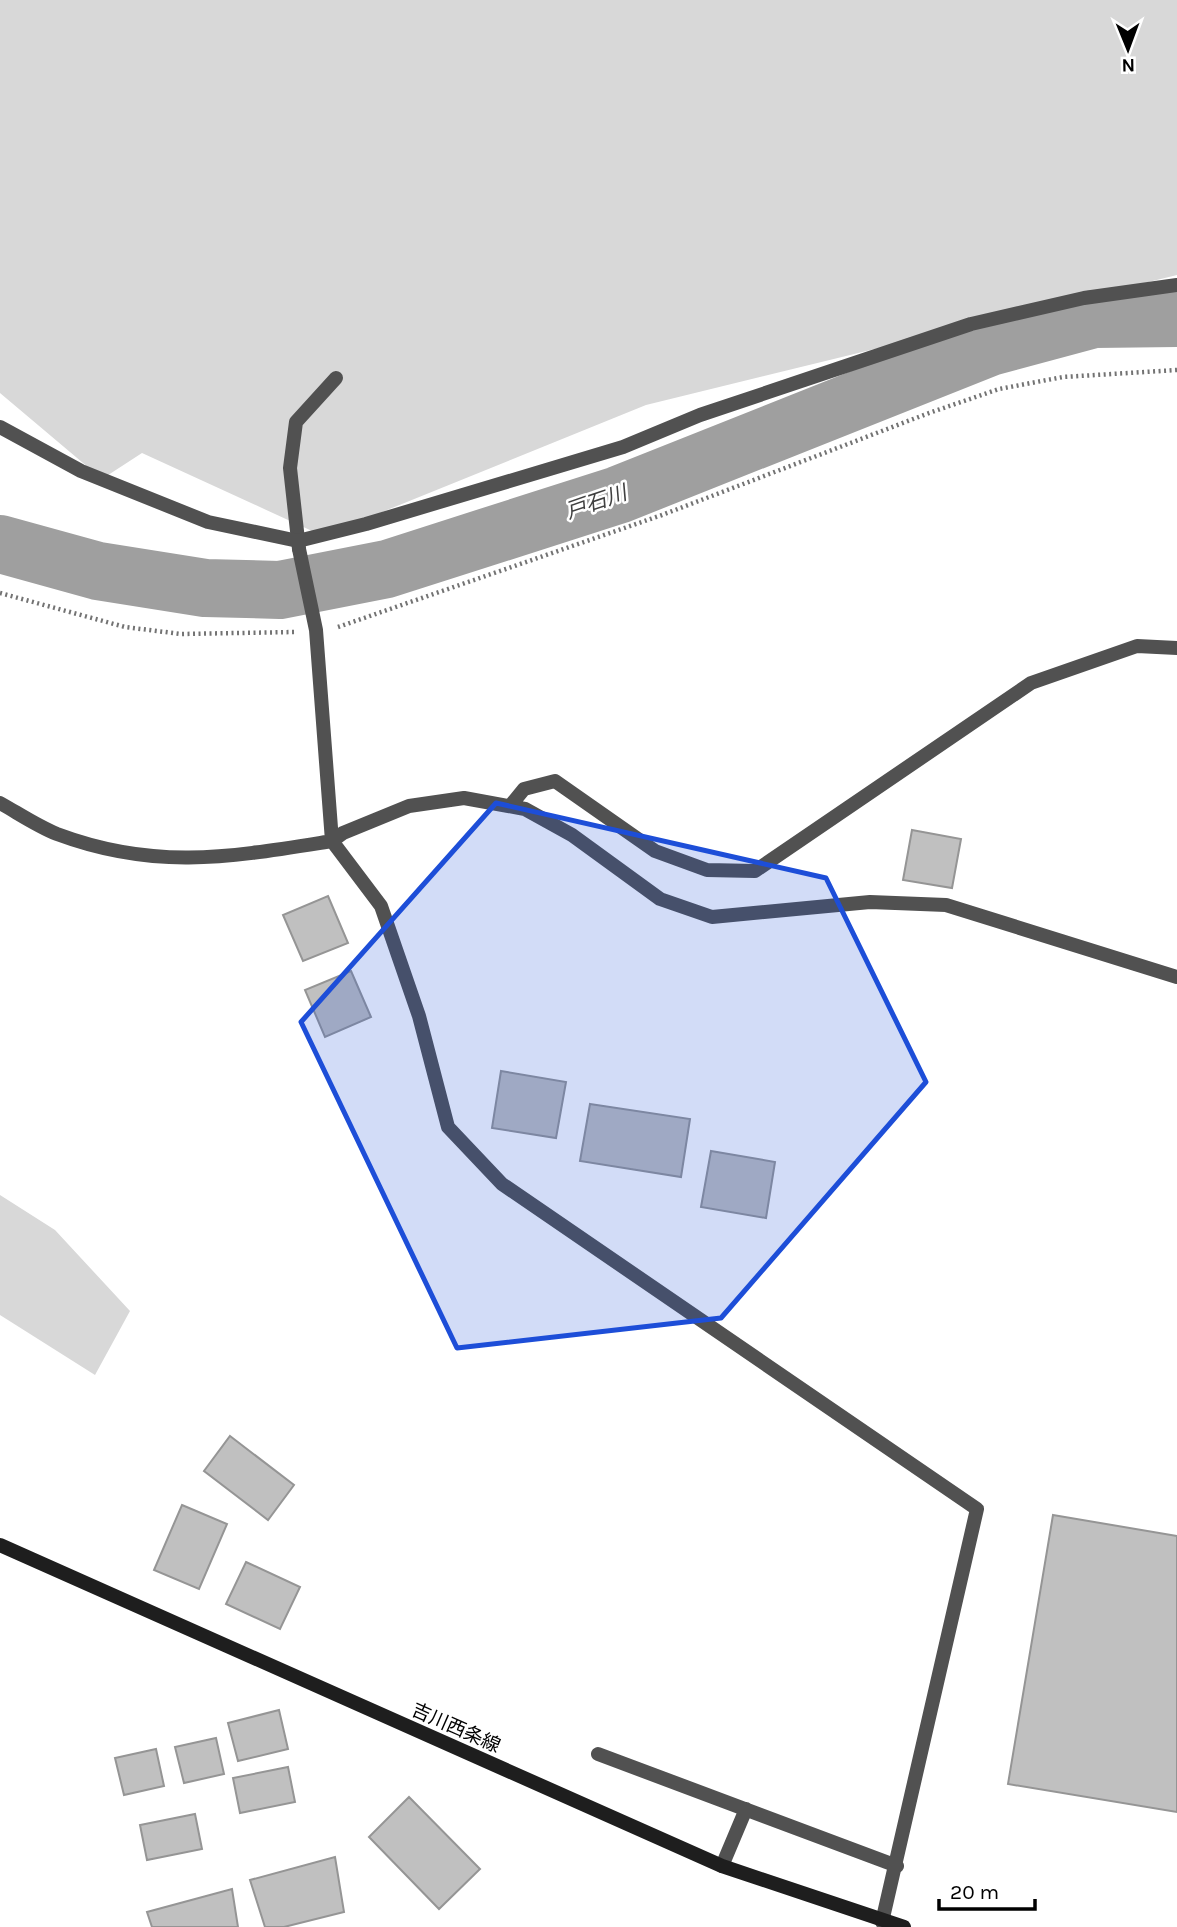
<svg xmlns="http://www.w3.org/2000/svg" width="1177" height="1927" font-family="Karla,'Noto Sans JP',sans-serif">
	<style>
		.green { fill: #d8d8d8 }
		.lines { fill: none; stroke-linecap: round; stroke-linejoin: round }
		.river { stroke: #9f9f9f; stroke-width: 58 }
		.building { fill: #c0c0c0; stroke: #959595; stroke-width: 2 }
		.path { stroke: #737373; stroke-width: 4.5; stroke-dasharray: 2 3.5; stroke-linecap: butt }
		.lane { stroke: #515151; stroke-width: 14 }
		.street { stroke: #515151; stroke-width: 14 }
		.secondary { stroke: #1e1e1e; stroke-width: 14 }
		.marked { fill: #1d4ed8; fill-opacity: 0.2; stroke: #1d4ed8; stroke-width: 5; stroke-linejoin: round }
		.labels { text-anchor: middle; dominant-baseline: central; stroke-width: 5; stroke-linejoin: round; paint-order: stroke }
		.street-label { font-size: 19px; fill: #000; stroke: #fff }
		.water-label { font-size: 21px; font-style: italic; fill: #404040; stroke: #fff }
	</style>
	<rect width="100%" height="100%" fill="#fff"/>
	<path class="green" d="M0,0H1177V275L646,405L323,536L142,453L102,479L0,393Z
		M0,1195L55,1230L130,1311L95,1375L0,1315Z"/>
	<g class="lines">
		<path class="river" d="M0,544L98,571L205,588L280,590L387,569L618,495L990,347L1094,319L1177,318"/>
	</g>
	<path class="building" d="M912,830L961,839L952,888L903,880Z
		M328,896L348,943L303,961L283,915Z
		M351,971L371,1017L325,1037L305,990Z
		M501,1071L566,1082L556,1138L492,1128Z
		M590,1104L690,1119L681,1177L580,1161Z
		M711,1151L775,1162L766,1218L701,1207Z
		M230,1436L294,1485L268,1520L204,1471Z
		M182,1505L227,1524L199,1589L154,1570Z
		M1053,1515L1177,1536V1812L1008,1784Z
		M246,1562L300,1587L280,1629L226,1604Z
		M279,1710L288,1749L238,1761L228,1723Z
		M216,1738L224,1774L184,1783L175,1747Z
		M156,1749L164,1786L124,1795L115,1758Z
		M288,1767L295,1802L240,1813L233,1778Z
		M409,1797L480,1869L439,1909L369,1837Z
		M195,1814L202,1849L147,1860L140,1825Z
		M335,1857L344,1912L284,1927H265L250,1880Z
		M232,1889L238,1927H152L147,1912Z"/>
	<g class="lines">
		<path class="path" d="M0,593L125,627L181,634L295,632
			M338,627L662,515L929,413L999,389L1063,377L1177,370"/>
		<path class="lane" d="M299,549L290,468L296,422L336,378
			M598,1754L897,1866
			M722,1866L746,1809"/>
		<path class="street" d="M0,427L81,471L208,522L298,541L366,524L623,447L700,415L971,324L1084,298L1177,285
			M299,549L316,630L332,841L381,906L419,1016L448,1127L502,1184L977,1509L882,1922
			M0,803C18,813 37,826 57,834C156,871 231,857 332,841L343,833L409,806L464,798L525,809L572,835L660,899L712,917L870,902L946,905L1177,977
			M510,806L524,789L555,781L655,851L707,870L755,871L1031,683L1137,646L1177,648"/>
		<path class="secondary" d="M0,1545L722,1866L904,1927"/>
	</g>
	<path class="marked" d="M496,803L826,878L926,1082L721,1318L457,1348L301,1022Z"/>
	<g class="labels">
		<g class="street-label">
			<text transform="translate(456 1728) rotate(24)">吉川西条線</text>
		</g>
		<g class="water-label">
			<text transform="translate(596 502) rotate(-19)">戸石川</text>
		</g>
	</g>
	<g transform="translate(1128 49) rotate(179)" stroke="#ffffff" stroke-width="5" paint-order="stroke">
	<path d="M0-5L12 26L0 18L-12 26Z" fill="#000000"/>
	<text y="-10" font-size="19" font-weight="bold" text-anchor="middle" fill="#000000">N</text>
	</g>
	<path d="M939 1899v10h96v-10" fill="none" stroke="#000000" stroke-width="3.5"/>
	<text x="950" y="1899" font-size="21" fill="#000000" stroke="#ffffff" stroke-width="5" paint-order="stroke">20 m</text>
</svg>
